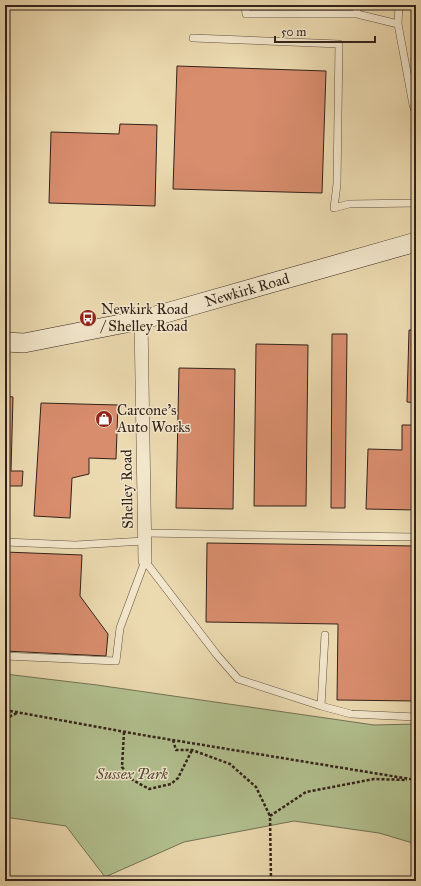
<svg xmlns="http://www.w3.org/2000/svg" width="421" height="886" font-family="'IM FELL Great Primer',serif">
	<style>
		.green { fill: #b2c08f; stroke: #727154 }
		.building { fill: #d88d6d; stroke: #33221a }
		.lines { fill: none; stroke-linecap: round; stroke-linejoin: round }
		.lane-casing { stroke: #61503f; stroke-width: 8 }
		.street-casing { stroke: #61503f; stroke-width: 14 }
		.secondary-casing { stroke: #33221a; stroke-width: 20 }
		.path { stroke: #33221a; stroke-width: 2.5; stroke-dasharray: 3 2; stroke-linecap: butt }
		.lane { stroke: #f2e6cb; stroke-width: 7 }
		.street { stroke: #f2e6cb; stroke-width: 13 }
		.secondary { stroke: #f2e6cb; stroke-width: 19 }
		.labels { text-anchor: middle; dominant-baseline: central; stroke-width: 3; stroke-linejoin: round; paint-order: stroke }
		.street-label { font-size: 15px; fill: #33221a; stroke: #f2e6cb }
		.poi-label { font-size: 15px; fill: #33221a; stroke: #f2e6cb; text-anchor: start }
		.park-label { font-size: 15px; font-style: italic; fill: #534a37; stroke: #f2e6cb }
	</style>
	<rect width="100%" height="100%" fill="#ebd9af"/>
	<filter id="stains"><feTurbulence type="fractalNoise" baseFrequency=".005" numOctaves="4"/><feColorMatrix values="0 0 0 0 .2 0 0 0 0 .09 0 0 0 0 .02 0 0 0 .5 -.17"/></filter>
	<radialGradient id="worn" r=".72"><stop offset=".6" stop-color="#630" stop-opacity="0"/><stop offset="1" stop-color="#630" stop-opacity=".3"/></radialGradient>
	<path class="green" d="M5,674L97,685L374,725L416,724V844L379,833L294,821L184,842L105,877L66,826L5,817Z"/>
	<path class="building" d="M177,66L326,71L322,193L173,189Z
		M120,124L157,125L155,206L49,203L51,132L119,134Z
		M409,330H416V403L407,402Z
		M332,334H347L345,508H331Z
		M256,344L308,345L306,506H254Z
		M179,368L235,369L233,509L176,508Z
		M5,396L13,397L11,471H23L22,486H5Z
		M41,403L118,405L116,459L89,458V474L72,478L70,518L34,516Z
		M402,425H416V510L366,509L368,449L402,450Z
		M207,543L416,546V701L337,700L338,624L206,622Z
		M5,552L82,555L80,596L108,634L106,656L5,651Z"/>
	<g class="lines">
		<g class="lane-casing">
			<path id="lane" d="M245,5L246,14H357L398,24
				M356,5L357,14
				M399,5L398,24L413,105L416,114
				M193,38L339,44L337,184L334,208L349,204L416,203
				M143,533L416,537
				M5,542L75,545L144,541
				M145,561L217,655L238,679L321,706L351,714L416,717
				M5,656L116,661L120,628L145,561
				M321,706L325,635"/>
		</g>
		<g class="street-casing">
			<path id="street" d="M141,320L145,561"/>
		</g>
		<g class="secondary-casing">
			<path id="secondary" d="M5,342L24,343L141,320L416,242"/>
		</g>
		<path class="path" d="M5,710L142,735L416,780
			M5,719L17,713
			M124,732L122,767L131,779L149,789L171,784L178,778L192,750
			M173,740L176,750H192L230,764L256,787L270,816
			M271,881L270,816L306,792L374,779L407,780"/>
		<use href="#lane" class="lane"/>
		<use href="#street" class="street"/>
		<use href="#secondary" class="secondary"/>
	</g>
	<defs>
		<g id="bus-disc" transform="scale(0.9)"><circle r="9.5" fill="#8f2418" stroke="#f2e6cb"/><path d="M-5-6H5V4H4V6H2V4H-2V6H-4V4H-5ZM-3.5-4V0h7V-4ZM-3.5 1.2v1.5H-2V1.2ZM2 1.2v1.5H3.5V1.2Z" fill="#fff"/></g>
		<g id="shop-disc" transform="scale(0.9)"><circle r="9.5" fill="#8f2418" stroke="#f2e6cb"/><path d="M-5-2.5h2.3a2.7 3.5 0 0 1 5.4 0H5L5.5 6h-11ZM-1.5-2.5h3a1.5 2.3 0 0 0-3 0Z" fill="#fff"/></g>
	</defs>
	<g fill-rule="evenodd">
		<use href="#bus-disc" x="88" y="318"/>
		<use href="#shop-disc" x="104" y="419"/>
	</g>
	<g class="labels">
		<g class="street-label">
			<text transform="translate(247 290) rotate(-16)">Newkirk Road</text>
			<text transform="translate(127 489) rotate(-91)">Shelley Road</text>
		</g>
		<g class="poi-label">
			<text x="101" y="309">Newkirk Road<tspan x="101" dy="17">/ Shelley Road</tspan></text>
			<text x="117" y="410">Carcone's<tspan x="117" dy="17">Auto Works</tspan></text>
		</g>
		<g class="park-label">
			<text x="132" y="774">Sussex Park</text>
		</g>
	</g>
	<rect width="421" height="886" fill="none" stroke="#ebd9af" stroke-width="20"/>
	<rect x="6" y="6" width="409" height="874" fill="none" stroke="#33221a" stroke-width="2"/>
	<rect x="10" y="10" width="401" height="866" fill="none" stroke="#33221a"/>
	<path d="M275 36v6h100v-6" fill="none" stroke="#33221a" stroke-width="2"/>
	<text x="281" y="36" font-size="12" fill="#33221a" stroke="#f2e6cb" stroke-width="3" paint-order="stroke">50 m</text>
	<rect width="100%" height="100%" filter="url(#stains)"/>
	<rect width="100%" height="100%" fill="url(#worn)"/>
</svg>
